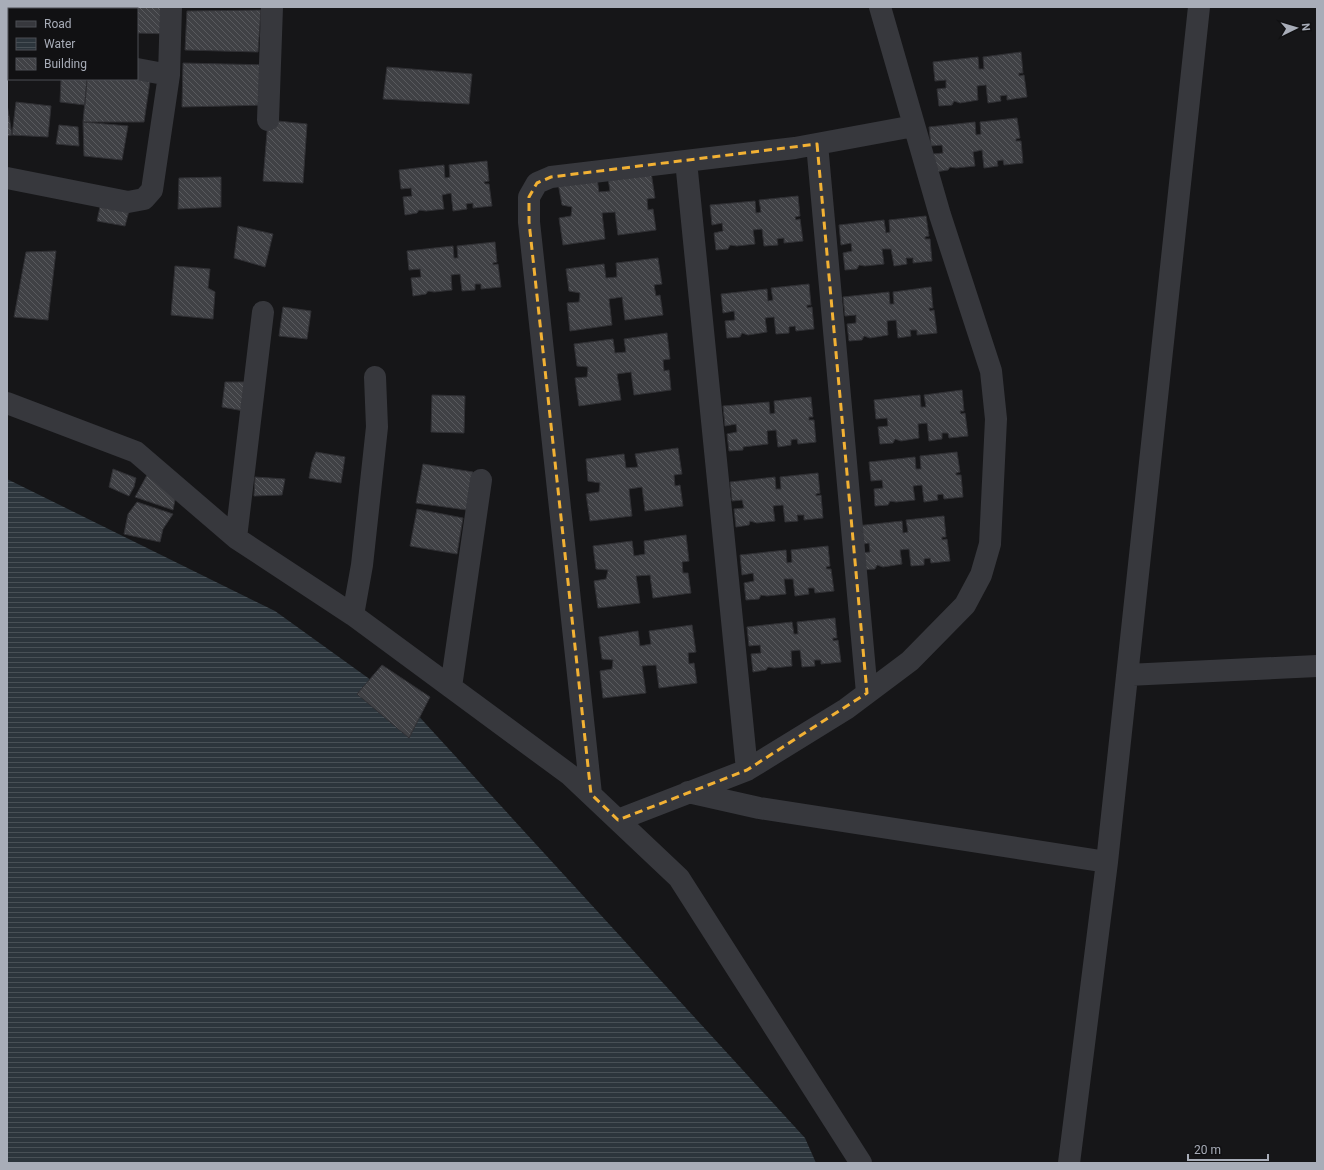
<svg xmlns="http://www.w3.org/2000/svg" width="1324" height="1170" font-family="Roboto,sans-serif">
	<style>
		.water { fill: url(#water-rules) }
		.building { fill: url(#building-back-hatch); stroke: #303034 }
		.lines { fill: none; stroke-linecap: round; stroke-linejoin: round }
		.street { stroke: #37383d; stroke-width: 22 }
		.marked { fill: none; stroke: #f2b134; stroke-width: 3; stroke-dasharray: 8 5; stroke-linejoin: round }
	</style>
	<defs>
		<pattern id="water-rules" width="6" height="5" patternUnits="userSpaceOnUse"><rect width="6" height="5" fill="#2c353c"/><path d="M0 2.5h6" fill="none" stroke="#485056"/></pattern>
		<pattern id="building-back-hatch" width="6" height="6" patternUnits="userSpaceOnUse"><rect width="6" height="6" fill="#404145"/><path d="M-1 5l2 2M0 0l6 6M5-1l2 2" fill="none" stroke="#595a5e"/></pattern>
	</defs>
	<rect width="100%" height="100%" fill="#161618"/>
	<path class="water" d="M7,479L275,611L414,711L805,1138L816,1163H7Z"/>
	<path class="building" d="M7,7H30L31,9H9V27H7Z
		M43,7H107V9H43Z
		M132,7H167L170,34L137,33V9H132Z
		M261,10L258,52L185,50L187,11Z
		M1021,52L1023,73H1019V76L1024,75L1027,97L1007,100V95L1000,96L1001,101L988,103L986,85L977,86L978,100L960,103L954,101L952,105L939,106L937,89L946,88V80L935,81L933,62L978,57L979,69H984L983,57Z
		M153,61L144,122H83L87,79H137Z
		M183,63L270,65L269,105L182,107Z
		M387,67L472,74L469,104L383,99Z
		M61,79H87L85,105L60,102Z
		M16,102L51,106L48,137L12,135Z
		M7,104L12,135L7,136Z
		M1017,118L1020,138L1016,139V141H1021L1023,163L1004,165L1003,160L997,161L998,166L984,168L982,150L973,152L975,166L956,168L950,167L948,170L935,172L933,154L943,153L942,145L931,146L929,127L975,122L976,135L981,134L980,122Z
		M268,120L307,124L303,183L263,181Z
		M83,122L128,126L122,160L84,156Z
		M59,125L78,127L79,146L56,144Z
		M487,161L489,181L484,182L485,184H489L492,206L473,208V203L466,204L467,209L453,211L451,193L442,195L444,209L426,211L419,210L417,213L405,215L403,197L412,196L411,188L401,189L399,170L444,165L445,178L450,177L449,165Z
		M651,172L655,198L647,199L648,210L653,209L656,230L618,235L615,212L602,213L605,239L563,245L559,218L571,216L572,207L562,205L558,183L597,178L599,192L610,191L608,178Z
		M221,177V207L178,209L179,178Z
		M798,196L800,216L795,217L796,220L800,219L803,241L784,243V238L777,239L778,245L764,246L762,229L753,230L755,244L737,246L730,245L728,249L716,250L714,233L723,231L722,223L712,225L710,205L755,201L756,213L761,212L759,200Z
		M101,202L130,207L125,226L97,221Z
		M926,216L929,236L925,237V239H930L932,261L913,263V258H906L907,264L894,266L891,249H882L884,264L865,266L859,265L857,269L845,270L843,253L852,251L851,243L841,245L839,225L884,220L886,233L890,232L889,220Z
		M238,226L273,234L265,267L234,258Z
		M495,242L497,262L493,263V265L498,264L501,287L481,289V284H475V290L462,291L460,274L451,275L452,290L434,292L428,291L426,294L413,296L411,278L421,277L420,269L409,270L407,251L453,246L454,258H458L457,246Z
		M56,251L48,320L14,317L26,252Z
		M658,258L662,284L654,285L656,296L660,295L663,315L625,320L622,297L609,299L612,325L570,331L567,303L579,302L580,293L569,291L566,269L604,264L606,278L617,277L616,263Z
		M175,266L210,269L208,288L215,292L213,319L171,315Z
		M809,284L811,305H807V308L812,307L814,329L796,331L795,326L789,327V333L776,334L774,317L765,318L767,332L748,335L742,333L740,337L727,338L725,321L735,320L734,311L723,313L721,294L767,289L768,301L773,300L771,288Z
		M931,287L933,308H929L930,311L934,310L937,333L917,335V330H910L911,336L898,338L896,320L887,321L888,335L870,338L864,336L862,340L849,341L847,324L856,323V315L845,316L843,297L889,292L890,304H894L893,292Z
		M283,307L311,311L307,339L279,336Z
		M667,333L670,359L663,360L664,371L669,370L671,390L634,395L631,372L617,374L621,400L579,406L575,378L587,377L588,367L577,366L574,344L613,339L615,353L626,352L624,339Z
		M225,382H248L244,411L222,407Z
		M962,390L964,411H960L961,414L965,413L968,436L949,438L948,433H942V439L929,441L927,423L918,424L919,438L901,441L895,439L893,443L880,444L878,427L888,426L887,418L876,419L874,400L920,395L921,407H926L924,395Z
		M432,395L465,396L464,433L431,432Z
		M811,397L813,417H809V420H814L816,442L798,444L797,439L791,440V445L778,447L776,430L767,431L768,444L743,447V450L729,451L727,434L737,432L736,424L725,426L723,406L769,402L770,414L775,413L774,401Z
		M678,448L682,474L674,475L675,486L680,485L683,506L645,511L642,487L629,489L632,516L590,521L586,494L599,492L600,483L588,481L586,459L624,454L626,468L638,467L635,454Z
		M316,452L345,457L341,483L309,478L312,462Z
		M957,452L960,472L956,473V475H961L963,497L944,499L943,494L937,495L938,500L924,502L922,485L913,486L915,500L896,502L890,501L888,505L875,506L874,489L883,488L882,480L871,481L869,462L915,457L916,469H921L920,456Z
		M423,464L473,472L467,510L416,503Z
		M152,466L177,490L173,510L135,497Z
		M113,469L136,478L134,487L129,496L109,487Z
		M818,473L820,493L816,494V496L821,495L823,518L804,520V515H797L798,521L785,522L783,505L773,506L775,521L757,523L750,521L749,525L736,527L734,509L744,508L742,500L732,501L730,482L775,477L776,489H781L780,477Z
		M255,477L285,479L282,495L254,496Z
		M137,502L173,514L163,529L160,542L124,534L128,514Z
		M417,509L463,518L457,554L410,546Z
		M944,516L946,537H942V540L947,539L950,561L931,563L930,558L924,559V565L911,566L909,549L900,550L902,564L883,567L877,565L875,569L862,570L861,553L870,552L869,543L858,545L856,526L902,521L903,533L908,532L906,520Z
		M686,535L689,561L682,562L683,573H688L691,593L653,598L650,575L636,576L640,603L598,608L594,581L606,579L608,570L596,569L593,546L632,541L634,556L645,554L644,541Z
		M828,546L830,566L826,567L827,569H831L834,591L815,593L814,588H808L809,594L795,596L793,579H784L786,594L767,596L761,595L759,599L746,600L744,583L754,581L753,573L742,575L740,555L786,550L787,563L792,562L791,550Z
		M835,618L837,638H833V641L838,640L841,662L821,664V660H814L815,666L802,667L800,650L791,651L792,666L774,668L768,667L766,670L753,672L751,654L761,653L760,645L749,646L747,627L792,622L794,634H798L797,622Z
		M692,625L696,652L688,653L689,664L694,663L697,683L659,688L656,665L642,666L646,693L603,698L600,671L612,669L613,660L602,659L599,637L638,631L640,646L651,644L649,631Z
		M382,665L430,697L409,738L357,694Z"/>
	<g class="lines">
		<path class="street" d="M7,47H9
			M137,69L169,75
			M268,120L272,7
			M817,144L867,693
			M686,161L747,770
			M7,178L128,202L144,199L152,190L169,75L171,7
			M7,403L136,452L236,538L353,615L570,775L679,878L861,1163
			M236,538L263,312
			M353,615L362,565L377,427L375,377
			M1127,675L1317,666
			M451,687L481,480
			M688,792L759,808L1107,862
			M591,794L529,222V197L537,183L551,177L795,148L914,126
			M618,820L747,770L846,709L910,661L965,605L981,575L990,544L996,419L991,371L940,215L880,7
			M1069,1163L1107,862L1199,7"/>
	</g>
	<path class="marked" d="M817,144L867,693L747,770L618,820L591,794L529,222V197L537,183L551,177Z"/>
	<rect width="1324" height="1170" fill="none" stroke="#a8adb8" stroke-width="16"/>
	<rect x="8" y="8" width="130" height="72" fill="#111113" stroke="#4d4f55"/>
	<rect x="16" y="21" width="20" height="6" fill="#37383d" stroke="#4d4f55"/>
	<text x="44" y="28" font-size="12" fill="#a8adb8">Road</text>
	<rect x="16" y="38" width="20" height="12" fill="url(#water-rules)" stroke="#4d4f55"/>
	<text x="44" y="48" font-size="12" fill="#a8adb8">Water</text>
	<rect x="16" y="58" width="20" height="12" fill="url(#building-back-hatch)" stroke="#4d4f55"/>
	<text x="44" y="68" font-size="12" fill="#a8adb8">Building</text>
	<g transform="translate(1296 28) rotate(85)" stroke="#111113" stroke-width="3" paint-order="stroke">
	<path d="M0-3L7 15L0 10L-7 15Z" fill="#a8adb8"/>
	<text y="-6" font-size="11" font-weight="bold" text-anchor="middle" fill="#a8adb8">N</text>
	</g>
	<path d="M1188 1154v6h80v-6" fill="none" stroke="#a8adb8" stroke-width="2"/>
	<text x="1194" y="1154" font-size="12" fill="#a8adb8" stroke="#111113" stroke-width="3" paint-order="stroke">20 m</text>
</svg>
